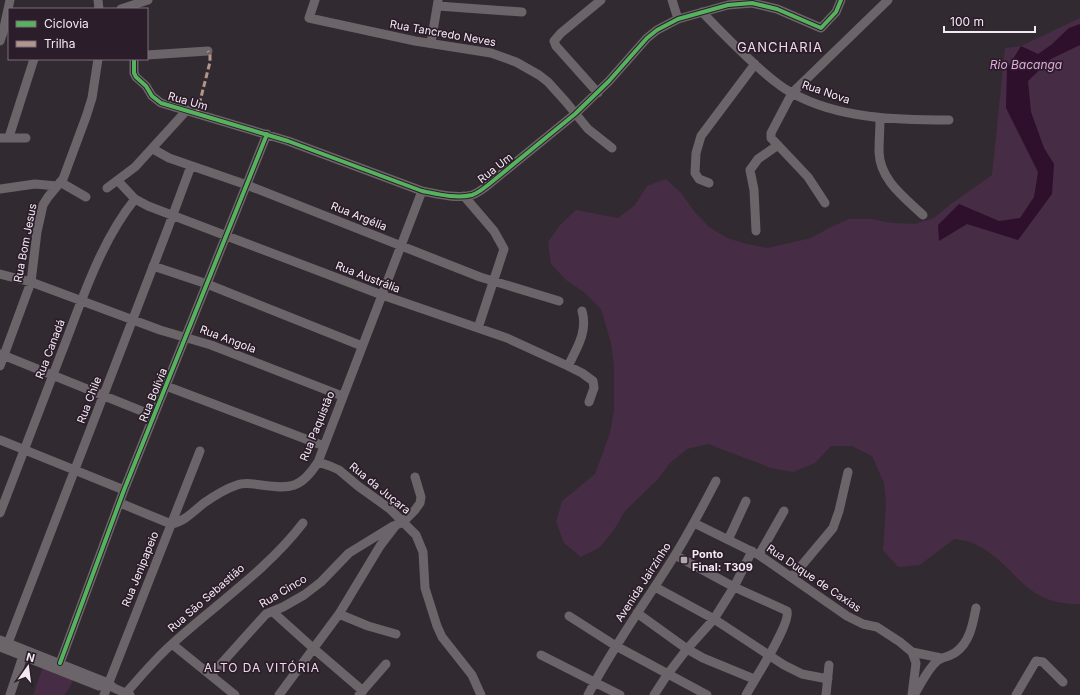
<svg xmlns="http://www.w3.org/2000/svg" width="1080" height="695" font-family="Inter,sans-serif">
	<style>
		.green { fill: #462c44 }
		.water { fill: #2e0f2c }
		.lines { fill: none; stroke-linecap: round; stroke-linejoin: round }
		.minor { stroke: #6b656a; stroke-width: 9 }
		.quiet { stroke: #b2968c; stroke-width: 3; stroke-dasharray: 6 3; stroke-linecap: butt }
		.cycleway-casing { stroke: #2b1d2a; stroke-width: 6 }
		.cycleway { stroke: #56b35d; stroke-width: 4 }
		.poi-dot { fill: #b0a7af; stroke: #2b1d2a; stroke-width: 1.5 }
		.labels { text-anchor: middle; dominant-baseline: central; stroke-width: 3.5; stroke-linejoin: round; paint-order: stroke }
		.street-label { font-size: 11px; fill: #f4eaf3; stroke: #2b1d2a }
		.poi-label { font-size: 11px; font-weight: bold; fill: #f4eaf3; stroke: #2b1d2a; text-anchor: start }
		.water-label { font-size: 12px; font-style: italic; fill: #e5a6df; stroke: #2b1d2a }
		.neighbourhood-label { font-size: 12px; letter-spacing: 1px; fill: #eedaec; stroke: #2b1d2a }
		.quarter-label { font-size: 13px; letter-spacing: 1px; fill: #eedaec; stroke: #2b1d2a }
	</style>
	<rect width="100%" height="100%" fill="#322a31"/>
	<path class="green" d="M1080,18V604C1022,605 1018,565 975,544C969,541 961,540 954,539L920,565L898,567L883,550L886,506L884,483L872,456L852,446H831L815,463L793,472L771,468L708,444L687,449L670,463L657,480L625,511L614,530L600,547L581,557L564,543L556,522L562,501L595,474L610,433L614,410V366L611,343L601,309L585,293L566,280L551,264L548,242L560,225L576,210L618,218L635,205L647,186L666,179L682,194L694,211L709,227L727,238L747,244L768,248L811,238L829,228L849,219H871L892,223L914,224L934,218L951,204L992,175L1005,48L1021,46Z
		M43,667L74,679L65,695H33Z"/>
	<path class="water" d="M1080,24V45L1051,59L1028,81L1031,112L1044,148L1054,164L1052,194L1018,240L967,224L939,241L938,225L959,204L999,221L1020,218L1034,197L1038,172L1006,108L1007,69L1021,46L1038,54L1051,45L1069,28Z"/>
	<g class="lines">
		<path class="minor" d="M98,0L99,9
			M315,0L309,18L415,41L491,53L516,62L539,75L548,82L566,102L588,129L612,148
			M672,0L678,19
			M438,6L522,12
			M121,9L148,0
			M702,12C721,32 740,51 760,69C770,78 781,87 792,93C839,119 897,120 949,120
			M0,41L3,32L10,0
			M431,43L438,1
			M147,55L208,51
			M134,59V73L136,77L146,86L152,96L161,103L288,141L422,191C437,194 456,199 472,195C478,193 483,189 488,185L575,114L609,81L647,38L657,30L678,19L728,5L752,3L777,9L821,28L836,12L841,0
			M598,93L556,46L554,41L561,33L601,0
			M880,118C880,129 879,141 879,152C880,180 904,197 923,215
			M9,137L34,59
			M0,138H26
			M153,149L169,158L247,185L480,277L559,301
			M118,181L135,199L148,206L382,295L507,338L568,366L582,373L593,381L594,388L589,402
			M60,182L86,197
			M709,183L699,179L695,173L696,153L701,136L755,64
			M107,188L135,167L187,110
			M0,189L35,184L57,186
			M464,196L494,231L504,249L478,328
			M825,203L808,177L774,141L771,138V133L792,93L888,0
			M756,231L754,190L750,170L758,159L778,145
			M153,266L207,284L362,346
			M0,274L31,282L160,330L211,345L342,396
			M0,354L154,416
			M0,366L31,282L37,232L43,205L48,197L63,179L86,117L92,98L98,59
			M568,366C577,348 588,331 582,311
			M166,386L324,446
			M0,440L124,490
			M318,462L330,466L339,470L358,486L390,509L416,535L423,552L425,588L437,626L442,637L472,675L481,695
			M120,503L171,524C184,522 194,511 204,503C214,496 225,489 237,485C245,482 253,484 261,485C290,489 301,489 318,462L422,191
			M0,513C20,460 41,407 61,354C81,303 100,242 135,199
			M694,523L759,555L847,616L863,624L877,627L900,642L912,652L941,658
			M728,540L746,501
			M675,555L734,587L787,611C791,624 754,680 746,695
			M759,555L784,511
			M792,577L833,528L839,511L848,472
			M655,587L714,619L784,665L802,674L828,679
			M273,612L313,648L363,691
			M637,613L687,649L703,658L754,679
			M339,614L368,626L396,634
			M569,616L616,646L707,695
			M0,640L108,683L114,688L130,695
			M8,643L168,228L191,166
			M172,644L235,695
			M0,647L99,686
			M541,655L620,695
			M60,663L124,490L267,134
			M211,675L266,614L283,607L304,595L321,582L349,553L393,526
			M126,693C141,676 155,659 172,644C216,604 267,570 303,523
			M10,695L23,656
			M104,695L200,451
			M279,695L339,614L380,546L396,525L403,522L415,510L420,503L421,497L415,477
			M359,695L386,664
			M588,695C613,646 646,602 675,555C690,531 703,506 716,481
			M654,695L667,675L687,649L714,619L734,587L752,551
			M826,695L829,665
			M912,695L916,663L912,652
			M914,695C921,684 927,670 937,661C942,657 950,657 956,652C970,642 973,623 976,608
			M1016,695L1036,661L1043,662L1063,682"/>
		<path class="quiet" d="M197,113L210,62V55L208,51"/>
		<g class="cycleway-casing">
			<path id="cycleway" d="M134,59V73L136,77L146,86L152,96L161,103L288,141L422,191C437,194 456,199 472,195C478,193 483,189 488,185L575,114L609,81L647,38L657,30L678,19L728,5L752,3L777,9L821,28L836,12L841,0
				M60,663L124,490L267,134"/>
		</g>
		<use href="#cycleway" class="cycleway"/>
	</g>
	<rect class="poi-dot" x="680" y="556" width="8" height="8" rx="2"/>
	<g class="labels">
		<g class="street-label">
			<text transform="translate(443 33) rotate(10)">Rua Tancredo Neves</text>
			<text transform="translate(826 92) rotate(19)">Rua Nova</text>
			<text transform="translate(188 101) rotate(16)">Rua Um</text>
			<text transform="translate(495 168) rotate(-38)">Rua Um</text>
			<text transform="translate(359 216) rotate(22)">Rua Argélia</text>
			<text transform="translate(25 243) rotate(-79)">Rua Bom Jesus</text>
			<text transform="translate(368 277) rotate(21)">Rua Austrália</text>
			<text transform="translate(228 339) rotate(21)">Rua Angola</text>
			<text transform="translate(50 349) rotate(-69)">Rua Canadá</text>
			<text transform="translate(153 395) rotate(-68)">Rua Bolívia</text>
			<text transform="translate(89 400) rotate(-69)">Rua Chile</text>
			<text transform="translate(317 426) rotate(-68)">Rua Paquistão</text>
			<text transform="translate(380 488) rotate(39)">Rua da Juçara</text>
			<text transform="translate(140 569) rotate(-68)">Rua Jenipapeio</text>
			<text transform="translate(814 578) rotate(34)">Rua Duque de Caxias</text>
			<text transform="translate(643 582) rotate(-57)">Avenida Jairzinho</text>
			<text transform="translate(283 591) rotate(-31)">Rua Cinco</text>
			<text transform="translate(206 598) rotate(-41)">Rua São Sebastião</text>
		</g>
		<g class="poi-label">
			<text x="692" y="554">Ponto<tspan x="692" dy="13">Final: T309</tspan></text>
		</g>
		<g class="water-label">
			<text x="1026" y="64">Rio Bacanga</text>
		</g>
		<g class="neighbourhood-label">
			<text x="262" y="667">ALTO DA VITÓRIA</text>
		</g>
		<g class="quarter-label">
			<text x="780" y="47">GANCHARIA</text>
		</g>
	</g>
	<rect x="8" y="8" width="140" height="52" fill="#2b1d2a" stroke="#7b6f7a"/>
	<rect x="16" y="21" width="20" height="6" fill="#56b35d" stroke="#7b6f7a"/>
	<text x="44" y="28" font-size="12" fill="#f4eaf3">Ciclovia</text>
	<rect x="16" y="41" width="20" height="6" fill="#b2968c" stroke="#7b6f7a"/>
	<text x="44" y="48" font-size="12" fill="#f4eaf3">Trilha</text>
	<g transform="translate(28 667) rotate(14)" stroke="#2b1d2a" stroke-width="3" paint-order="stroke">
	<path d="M0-3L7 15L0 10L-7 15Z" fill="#f4eaf3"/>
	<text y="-6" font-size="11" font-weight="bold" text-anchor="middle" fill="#f4eaf3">N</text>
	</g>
	<path d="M944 26v6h91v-6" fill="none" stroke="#f4eaf3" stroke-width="2"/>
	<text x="950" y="26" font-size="12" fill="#f4eaf3" stroke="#2b1d2a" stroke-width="3" paint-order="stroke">100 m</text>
</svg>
